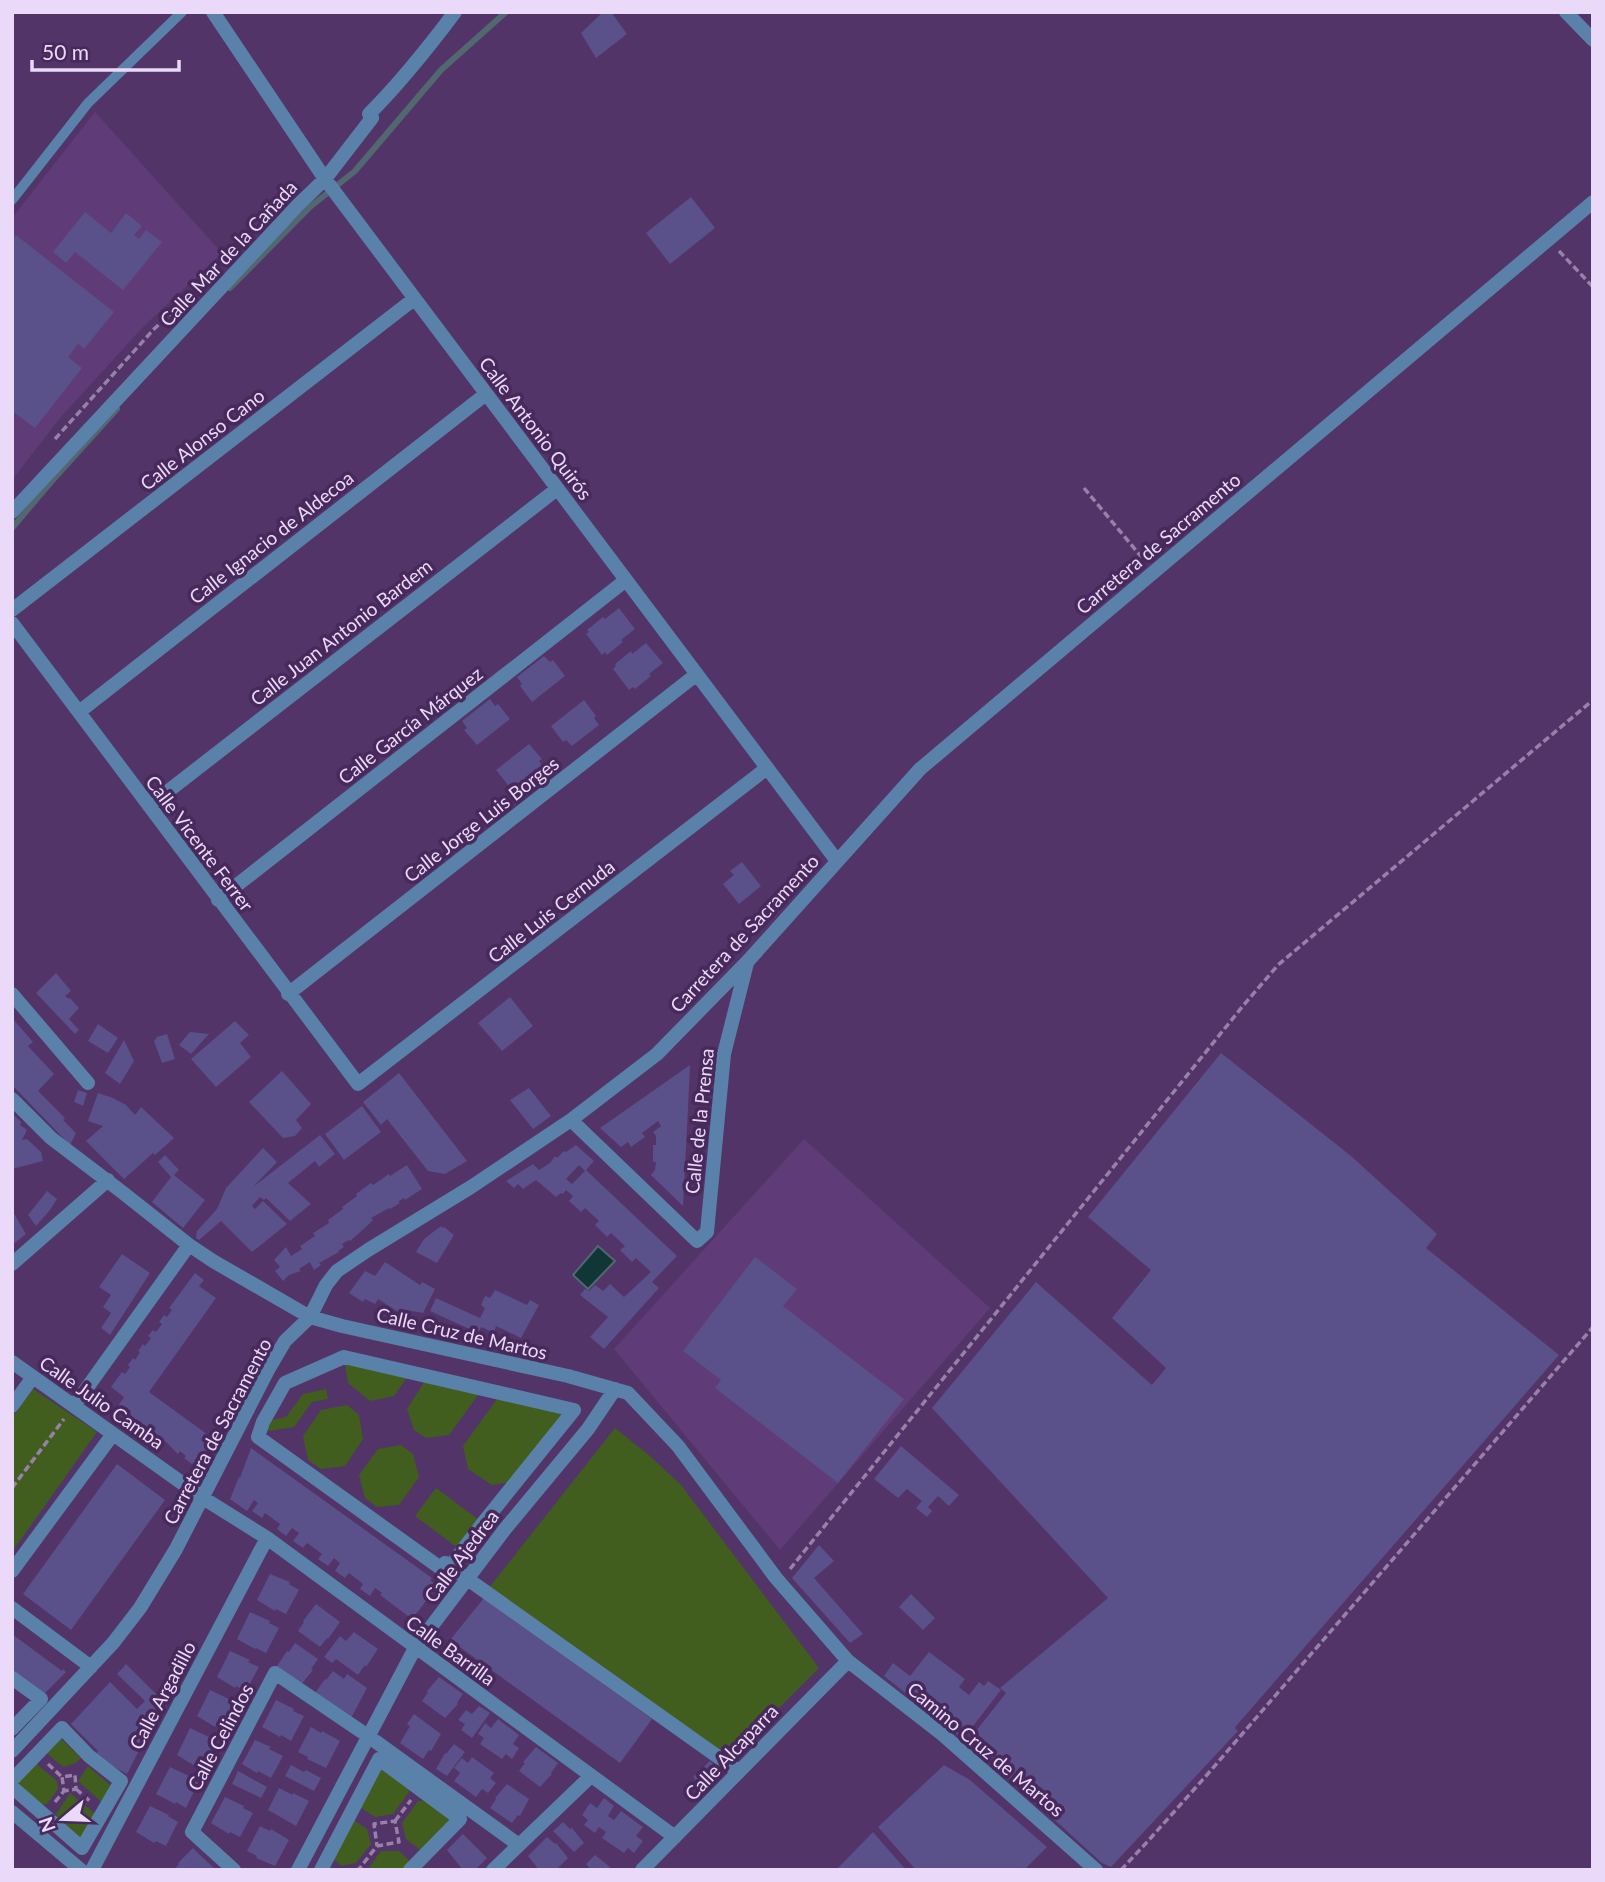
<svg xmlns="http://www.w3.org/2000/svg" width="1605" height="1882" font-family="Lato,sans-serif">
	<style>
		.built { fill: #5f3c77 }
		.green { fill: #415e1e }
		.water { fill: #103735; stroke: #516870; stroke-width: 2 }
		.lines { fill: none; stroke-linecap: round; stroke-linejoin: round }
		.stream { stroke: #516870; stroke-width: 6 }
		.building { fill: #5a508a; fill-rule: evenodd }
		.path { stroke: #9880aa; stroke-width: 3.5; stroke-dasharray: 7 3.5; stroke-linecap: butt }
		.lane { stroke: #5a81a9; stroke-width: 10 }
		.street { stroke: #5a81a9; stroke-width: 14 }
		.labels { text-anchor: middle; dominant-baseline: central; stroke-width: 7; stroke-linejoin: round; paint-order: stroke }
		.street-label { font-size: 19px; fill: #ead9f8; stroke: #48295c }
	</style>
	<rect width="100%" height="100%" fill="#523468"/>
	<path class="built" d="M95,112L222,253L142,328L60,418L12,480V218Z
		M804,1139L990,1308L780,1550L614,1349Z"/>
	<path class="green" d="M344,1357L411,1372L394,1396L370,1401L348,1383Z
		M428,1376L483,1388L449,1435L426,1438L414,1430L407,1409Z
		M33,1389L97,1432L12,1552V1418Z
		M326,1389L328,1399L312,1402L294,1427L268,1431L263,1422L286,1417L303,1394Z
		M502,1392L574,1410L517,1481L492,1485L468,1469L463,1446Z
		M347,1405L359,1415L363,1439L345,1466L321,1469L308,1460L303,1436L321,1410Z
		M615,1428L650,1456L681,1485L819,1668L728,1759L488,1589Z
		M401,1445L413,1454L419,1477L399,1505L377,1507L365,1498L359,1475L378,1449Z
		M436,1488L483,1523L462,1551L415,1516Z
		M56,1734L81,1758L76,1763L63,1767L42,1749Z
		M379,1759L405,1779L409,1792L393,1814L375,1817L355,1804Z
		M32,1760L57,1781L58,1789L47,1804L33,1805L12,1780Z
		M88,1766L116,1790L106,1806L78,1781Z
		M70,1793L100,1818L82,1848L60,1829L56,1814Z
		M434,1800L460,1819L425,1854L406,1839L402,1823L418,1801Z
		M349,1817L367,1829L371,1844L356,1863L341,1866L329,1854Z
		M381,1851H399L414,1865L410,1870H367Z"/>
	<path class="water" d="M598,1246L615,1261L588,1289L573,1275Z"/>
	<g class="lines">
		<path class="stream" d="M230,288L310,207L355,171L441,70L506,12
			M12,528L51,482L117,409"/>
	</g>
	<path class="building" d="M603,12H611L627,34L596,58L581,33Z
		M691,197L715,228L670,264L646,233Z
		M85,212L111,233L126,213L142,226L134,235L139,239L146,230L162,242L123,290L75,252L66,263L53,252Z
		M16,235L114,312L84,349L78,344L68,357L82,368L35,428L12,411V240Z
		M619,608L635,629L621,640L623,642L607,655L605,652L602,655L586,634L589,632L587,630L603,617L605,619Z
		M646,643L663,663L649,674L651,676L635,689L633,687L629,690L613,669L616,666L615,664L631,651L632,654Z
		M544,656L550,662L553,660L565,676L532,702L520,686L522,684L517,677Z
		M490,699L495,706L498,704L510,719L477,745L464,730L467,728L462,721Z
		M584,700L596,716L594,718L599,725L572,746L566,740L563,742L551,726Z
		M529,744L542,759L539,761L544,768L516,790L511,783L508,785L496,770Z
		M742,862L761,886L739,904L723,884L734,875L730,871Z
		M56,973L71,991L65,996L69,999L70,998L79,1008L69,1019L79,1030L75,1034L36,993Z
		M510,997L533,1026L502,1051L478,1023Z
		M12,1018L33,1042L28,1046L54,1074L38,1091L65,1118L63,1120L76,1133L70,1145L12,1085Z
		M235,1021L249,1035L240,1043L251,1057L216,1087L191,1059Z
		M98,1024L118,1038L108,1053L88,1041Z
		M190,1032L209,1034L191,1054L179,1045Z
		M167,1034L175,1059L162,1063L154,1041L157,1037Z
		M124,1040L134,1061L120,1084L105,1073Z
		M1221,1053L1351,1156L1437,1234L1426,1248L1559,1355L1237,1725L1235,1728L1238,1731L1111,1867L1102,1863L968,1741L1006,1693L1000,1688L1108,1598L932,1408L1036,1282L1152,1385L1166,1368L1112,1318L1151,1270L1088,1217Z
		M690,1065L688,1108L683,1206L651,1175L655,1170L656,1162H653V1145H656V1136L653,1132L661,1126L658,1121L642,1133L645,1137L631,1147L628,1142L621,1147L600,1128Z
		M282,1071L311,1104L296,1120L302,1128L295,1136L283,1138L249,1102Z
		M399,1073L467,1161L445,1174L428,1171L387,1119L381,1125L363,1102Z
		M529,1088L551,1116L533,1129L510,1100Z
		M78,1090L87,1093L83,1106L74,1102Z
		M98,1093L113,1098L126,1105L135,1115L141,1107L174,1138L155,1155L153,1153L124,1179L86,1141L103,1126L88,1121Z
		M362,1106L381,1132L344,1160L325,1134Z
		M12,1113L21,1122L20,1125L27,1130L22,1140L27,1139L41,1152L43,1161L12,1169Z
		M320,1135L335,1154L319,1167L315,1161L288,1183L311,1204L290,1221L266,1198L264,1200L260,1197L252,1206L255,1209L263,1201L287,1224L252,1252L221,1221L199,1240L196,1238L197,1231L217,1209L226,1188L263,1148L277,1162L253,1187Z
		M576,1145L594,1161L586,1170L677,1256L652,1282L659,1288L604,1349L590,1337L608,1317L580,1295L585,1289L589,1291L595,1285L603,1291L610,1284L624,1297L651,1272L636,1258L632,1262L620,1250L625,1246L611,1233L607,1237L595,1225L599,1221L585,1208L581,1212L569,1201L573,1196L566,1190L563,1194L561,1193L556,1197L536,1180L523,1189L518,1184L514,1188L506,1181L533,1164L539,1170L550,1163L555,1156L557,1158L564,1151L566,1152ZM579,1165L585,1171L572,1184L566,1179Z
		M165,1155L179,1170L174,1175L205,1200L183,1228L152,1202L171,1177L158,1162Z
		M407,1165L422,1189L405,1200L404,1198L398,1202L400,1203L390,1209L389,1208L371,1218L373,1220L367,1226L350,1241L349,1240L342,1244L344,1247L338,1251L339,1252L319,1263L321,1265L314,1270L310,1262L299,1269L301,1271L289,1275L283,1281L275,1271L280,1267L274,1260L286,1247L291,1256L302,1249L300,1246L315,1236L313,1233L329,1223L328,1220L343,1209L342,1207L357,1196L356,1194L371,1183L373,1185L389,1174L390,1176Z
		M47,1191L57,1199L50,1210L36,1226L28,1215Z
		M12,1210L26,1234L15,1243L12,1238Z
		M441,1226L442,1228L444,1227L454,1235L437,1263L416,1252L424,1239Z
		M122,1254L150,1273L110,1335L101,1328L111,1313L103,1307L111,1295L99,1287Z
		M755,1257L797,1289L783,1306L904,1399L838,1483L715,1388L721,1380L683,1351Z
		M385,1262L420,1285L422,1282L435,1289L423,1313L406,1310L403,1315L378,1299L375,1304L365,1299L363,1302L349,1293L365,1271L375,1276Z
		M195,1273L204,1280L199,1286L216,1298L149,1392L215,1440L201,1467L194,1462L192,1464L184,1458L186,1456L180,1451L178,1454L165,1441L163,1443L156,1438L158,1435L150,1429L147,1432L141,1428L143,1424L136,1419L133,1422L127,1417L131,1411L125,1407L123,1410L118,1406L124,1397L111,1387L122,1372L125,1374L130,1367L128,1365L133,1358L135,1360L140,1352L138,1351L143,1344L145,1346L151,1338L148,1336L153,1330L156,1332L162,1324L159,1322L164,1315L167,1317L172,1310L169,1308Z
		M495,1290L527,1305L530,1300L539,1305L521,1338L496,1326L494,1333L481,1327L478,1333L430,1311L436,1298L480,1318L485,1308L481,1305L485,1296L490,1298Z
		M901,1446L959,1495L949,1506L938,1496L928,1507L932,1511L927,1517L916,1508L922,1501L907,1489L898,1498L874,1479Z
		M251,1448L432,1578L430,1580L438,1586L412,1619L380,1595L382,1593L375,1588L370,1596L360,1589L363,1584L349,1573L345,1578L335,1571L340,1563L334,1558L328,1566L318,1559L322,1554L307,1543L303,1548L293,1541L299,1533L292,1528L286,1536L277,1529L280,1524L265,1513L262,1518L252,1511L258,1503L254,1500L247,1511L230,1499L239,1477L240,1478Z
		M117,1464L165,1500L71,1630L23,1594Z
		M819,1545L834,1561L814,1578L863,1634L850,1643L792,1578Z
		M270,1574L290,1582L289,1584L299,1590L286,1614L276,1609L275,1611L257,1600Z
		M911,1594L935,1618L923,1630L899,1607Z
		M484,1598L652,1719L620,1763L450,1640Z
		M316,1604L340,1622L328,1639L327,1638L320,1647L298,1631L304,1622L303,1621Z
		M250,1612L270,1621L269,1623L279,1628L266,1653L256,1648L255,1649L237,1639Z
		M354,1632L378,1649L366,1667L365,1665L358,1675L336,1659L332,1663L324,1657L340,1636L346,1641Z
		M12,1634L62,1671L63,1669L66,1672L44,1694L12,1671Z
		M295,1643L318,1659L311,1669L313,1670L300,1686L275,1669L287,1651L289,1652Z
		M230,1651L250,1660L248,1662L259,1667L246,1691L236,1686L235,1688L217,1677Z
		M929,1652L965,1679L959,1687L969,1695L979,1682L984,1686L988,1681L1001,1690L963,1739L884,1676L893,1663L910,1676Z
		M126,1664L164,1702L127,1774L94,1756L98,1751L71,1724L110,1682L137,1709L145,1701L117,1674Z
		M333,1671L344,1679L347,1674L367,1688L349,1722L313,1696L325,1679L326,1680Z
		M439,1677L463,1694L457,1703L458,1704L445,1718L422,1701L428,1692L427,1691Z
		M210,1690L229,1699L228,1700L239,1706L226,1730L216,1725L215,1727L197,1716Z
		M276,1700L294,1709L293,1711L304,1716L291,1741L281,1735L280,1737L262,1727Z
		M479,1706L490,1713L472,1738L461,1730L465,1724L458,1720L466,1710L472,1714Z
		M414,1714L441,1734L431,1751L429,1750L423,1759L400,1743L410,1726L407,1724Z
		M498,1719L519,1735L513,1744L519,1748L512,1759L506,1754L502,1759L480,1744L484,1738L478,1734L485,1723L491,1728Z
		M311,1727L321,1733L322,1731L340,1741L326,1768L307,1759L308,1757L298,1752Z
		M190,1728L209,1737L208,1739L219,1744L206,1769L196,1763L195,1766L177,1755Z
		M255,1740L271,1747L269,1749L283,1756L271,1778L258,1771L257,1773L242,1764Z
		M454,1744L465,1752L447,1776L436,1769L445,1753L446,1754Z
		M536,1747L558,1763L551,1773L552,1774L540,1787L519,1771L525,1763L523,1762Z
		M472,1757L494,1773L490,1778L496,1783L488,1793L482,1789L476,1797L454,1781L460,1773L454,1768L462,1758L468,1763Z
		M710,1761L717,1768L700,1785L693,1777Z
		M291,1765L304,1772L306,1770L321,1778L314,1791L285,1776Z
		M944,1765L970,1780L1047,1847L1024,1870H916L878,1827Z
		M170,1767L189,1776L188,1778L198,1783L186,1808L176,1802L175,1804L156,1794Z
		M238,1771L267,1787L261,1798L232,1784Z
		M507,1784L529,1799L520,1816L518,1815L512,1823L490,1808L496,1799L495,1798Z
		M279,1788L293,1795V1793L309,1801L296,1826L268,1810Z
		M225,1797L244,1806L243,1808L253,1813L240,1837L230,1832L229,1834L211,1823Z
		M604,1798L614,1806L608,1816L614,1820L621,1811L643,1827L636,1836L643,1841L634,1853L628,1848L624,1853L602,1838L606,1832L599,1827L595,1833L584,1825L588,1820L582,1815L590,1803L597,1808Z
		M150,1806L169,1815L168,1816L178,1822L166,1846L156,1841L154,1843L136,1832Z
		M563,1822L570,1829L572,1828L584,1843L574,1852L553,1831Z
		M260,1826L270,1831L271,1829L289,1840L275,1866L256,1858L257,1856L247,1851Z
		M873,1832L906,1870H836Z
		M463,1834L487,1858L475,1870L462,1869L447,1850Z
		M547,1837L555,1844L556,1843L568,1858L556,1870H539L528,1856Z
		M193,1848L200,1855L216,1870H174L179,1864L178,1863Z
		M595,1855L610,1867L608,1870H591L586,1864Z"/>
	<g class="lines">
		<path class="path" d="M1559,251L1593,287
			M55,439L154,329L179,306
			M1084,488L1144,560
			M12,1488L64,1419
			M790,1569L1242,1007L1278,965L1593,700
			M48,1764L62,1777
			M76,1789L91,1802
			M55,1802L64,1791L62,1777L75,1775L76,1789L64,1791
			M395,1821L411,1800
			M356,1870L359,1869L377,1846L399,1842L395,1821L374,1824L377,1846
			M1121,1870L1148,1841L1206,1776L1593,1327"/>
		<path class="lane" d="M12,200L88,103L182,12"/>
		<path class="street" d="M213,12L325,179L837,861
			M1566,12L1593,40
			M12,512L297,206L325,179L372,118L369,114C401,82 428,48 455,12
			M12,610L414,299
			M12,623L358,1084L767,768
			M79,712L486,394
			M149,806L557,489
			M218,900L626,580
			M12,994L88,1083
			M288,994L697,674
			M12,1099L51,1138L122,1192L189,1245L213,1261L310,1317L342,1326L568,1376L628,1393L678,1446L776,1578L848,1661L942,1734L1096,1870
			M571,1120L697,1241L707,1232L724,1054L747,963
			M12,1264L108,1180
			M344,1357L574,1410L483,1523L446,1572L258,1437L263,1422L285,1383Z
			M12,1362L203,1498L267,1538L675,1837
			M12,1406L33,1377
			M74,1406L189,1245
			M445,1563L738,1771
			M12,1571L113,1434
			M12,1608L91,1667
			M12,1678L41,1699L12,1729
			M12,1751L113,1643L140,1608L176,1549L268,1370L285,1341L310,1317L326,1285L337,1271L368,1250L471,1187L571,1120L657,1054L748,961L920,769L1593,202
			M12,1780L62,1728L89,1756L121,1781L82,1848L12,1787
			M12,1812L81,1870
			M92,1870L267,1538
			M234,1870L192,1832L275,1673L368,1736L519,1845
			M298,1870L415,1648L505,1529L588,1429L615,1389
			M321,1870L379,1759L460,1819L410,1870
			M493,1870L591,1776
			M642,1870L848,1661"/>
	</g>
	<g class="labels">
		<g class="street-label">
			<text transform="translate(228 253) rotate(-47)">Calle Mar de la Cañada</text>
			<text transform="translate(536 428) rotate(53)">Calle Antonio Quirós</text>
			<text transform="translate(202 439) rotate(-38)">Calle Alonso Cano</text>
			<text transform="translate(271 537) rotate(-38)">Calle Ignacio de Aldecoa</text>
			<text transform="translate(1158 543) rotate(-40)">Carretera de Sacramento</text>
			<text transform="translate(341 632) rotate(-38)">Calle Juan Antonio Bardem</text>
			<text transform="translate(410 725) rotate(-38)">Calle García Márquez</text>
			<text transform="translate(481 819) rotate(-38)">Calle Jorge Luis Borges</text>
			<text transform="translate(200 843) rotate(53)">Calle Vicente Ferrer</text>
			<text transform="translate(551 911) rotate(-38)">Calle Luis Cernuda</text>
			<text transform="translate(744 933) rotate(-47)">Carretera de Sacramento</text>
			<text transform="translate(699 1121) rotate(-84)">Calle de la Prensa</text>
			<text transform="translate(462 1333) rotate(13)">Calle Cruz de Martos</text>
			<text transform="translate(102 1402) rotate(35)">Calle Julio Camba</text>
			<text transform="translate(217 1431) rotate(-62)">Carretera de Sacramento</text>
			<text transform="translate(461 1556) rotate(-53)">Calle Ajedrea</text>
			<text transform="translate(451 1650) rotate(36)">Calle Barrilla</text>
			<text transform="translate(162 1695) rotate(-62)">Calle Argadillo</text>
			<text transform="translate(220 1737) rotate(-62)">Calle Celindos</text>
			<text transform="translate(986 1749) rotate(40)">Camino Cruz de Martos</text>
			<text transform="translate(731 1752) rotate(-46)">Calle Alcaparra</text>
		</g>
	</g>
	<rect width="1605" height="1882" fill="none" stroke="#ead9f8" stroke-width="28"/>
	<g transform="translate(63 1819) rotate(251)" stroke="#48295c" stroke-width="5" paint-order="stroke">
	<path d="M0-5L12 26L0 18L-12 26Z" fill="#ead9f8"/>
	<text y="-10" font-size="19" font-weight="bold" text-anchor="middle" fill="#ead9f8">N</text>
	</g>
	<path d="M32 60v10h147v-10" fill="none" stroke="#ead9f8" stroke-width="3.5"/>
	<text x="42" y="60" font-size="21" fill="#ead9f8" stroke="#48295c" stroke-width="5" paint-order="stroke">50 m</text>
</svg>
